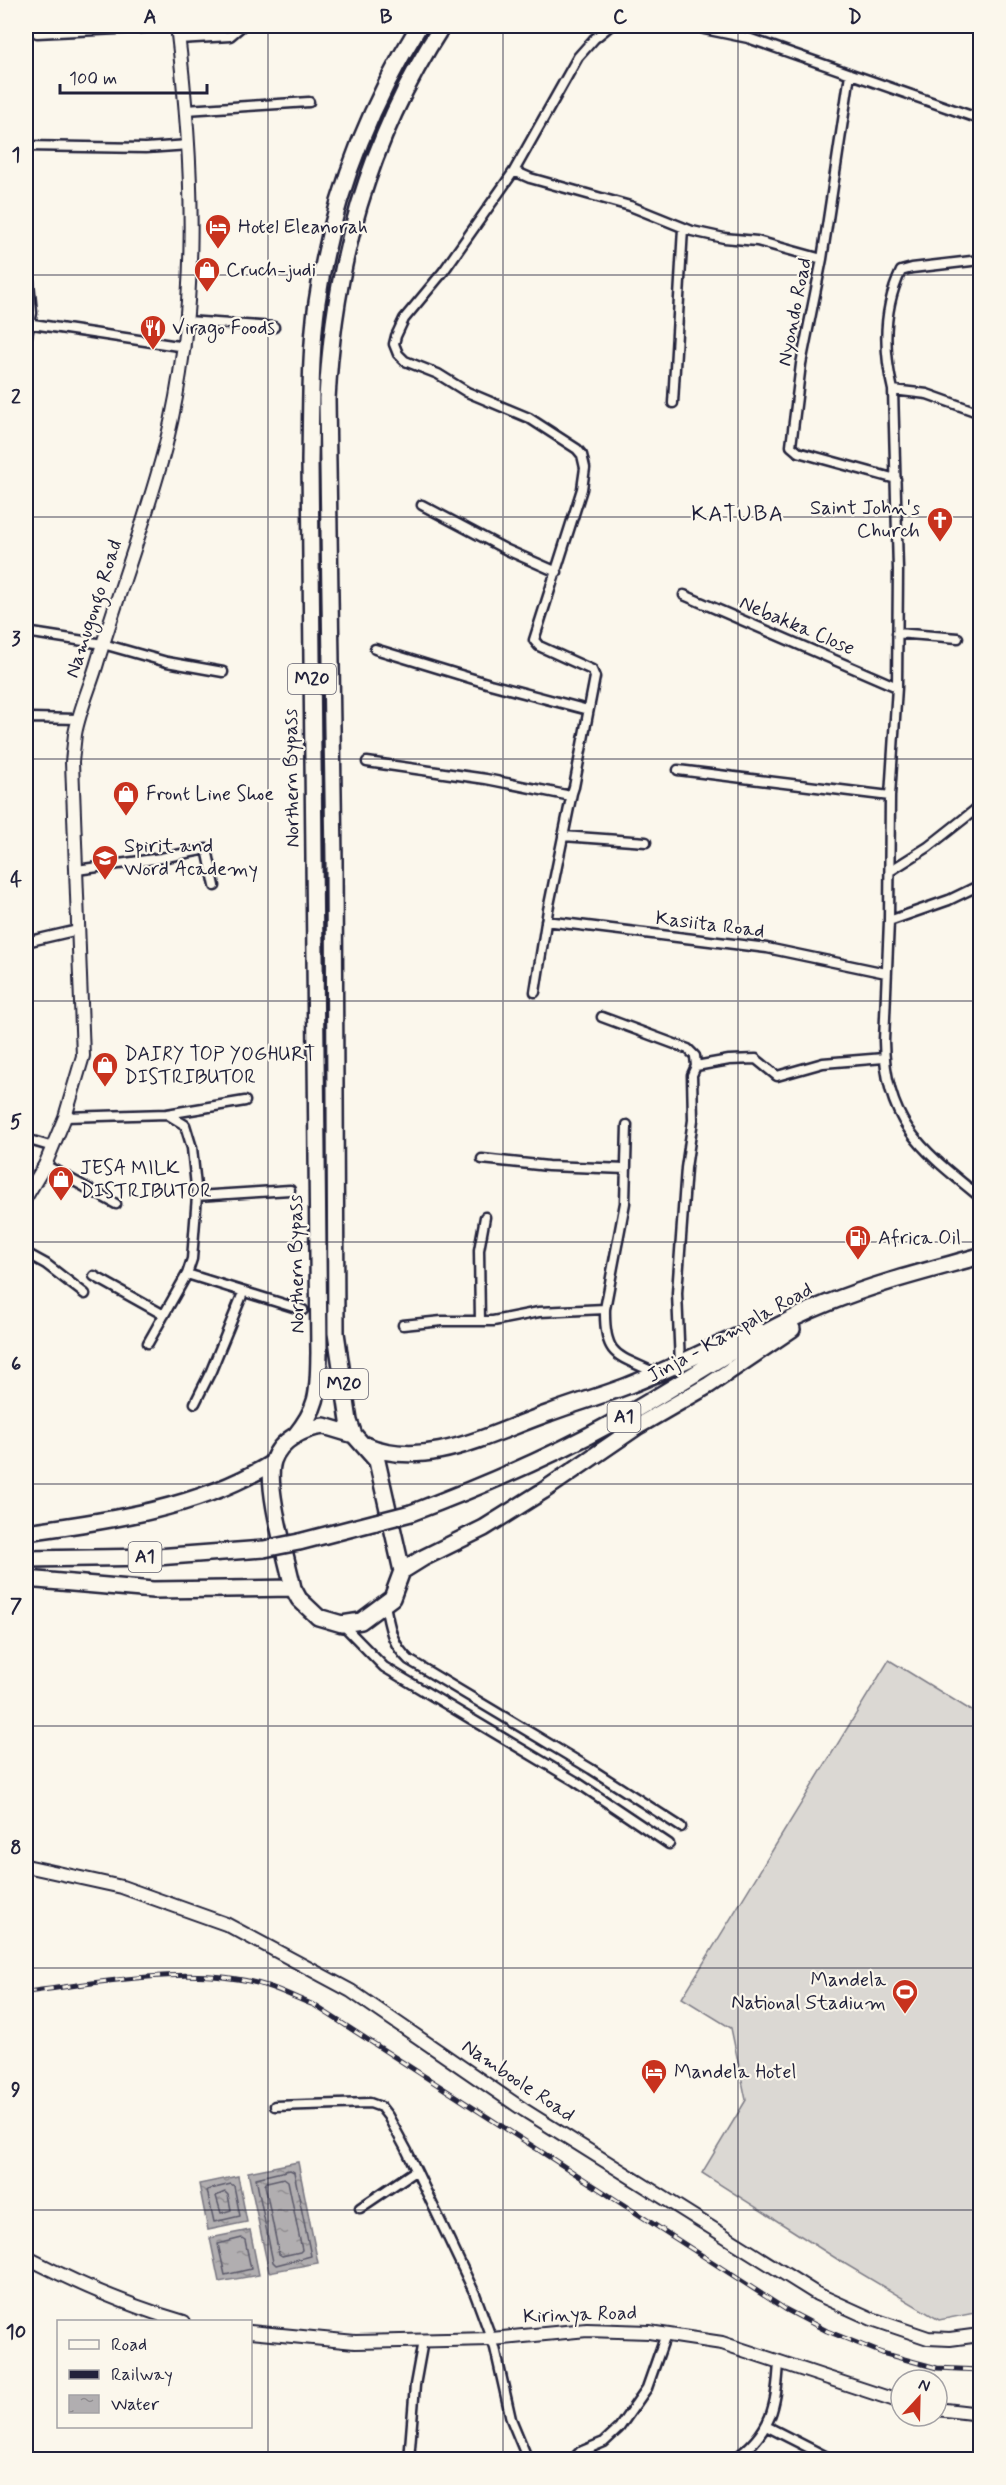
<svg xmlns="http://www.w3.org/2000/svg" width="1006" height="2485" font-family="Mynerve,sans-serif">
	<style>
		.pitch { fill: #dbd8d3; stroke: #7e7d87; stroke-width: 1.5 }
		.water { fill: url(#water-ripples); stroke: #787681; stroke-width: 1.5 }
		.lines { fill: none; stroke-linecap: round; stroke-linejoin: round }
		.shore { stroke: #5b5a6a; stroke-width: 1.5 }
		.street-casing { stroke: #22223b; stroke-width: 13 }
		.secondary-casing { stroke: #22223b; stroke-width: 16 }
		.highway-casing { stroke: #22223b; stroke-width: 20 }
		.street { stroke: #fbf7ec; stroke-width: 8 }
		.secondary { stroke: #fbf7ec; stroke-width: 12 }
		.highway { stroke: #fbf7ec; stroke-width: 15 }
		.rail-casing { stroke: #22223b; stroke-width: 5 }
		.rail { stroke: #fbf7ec; stroke-width: 3; stroke-dasharray: 9; stroke-linecap: butt }
		.highway-bridge-casing { stroke: #22223b; stroke-width: 20; stroke-linecap: butt }
		.highway-bridge { stroke: #fbf7ec; stroke-width: 15 }
		.grid { fill: none; stroke: #22223b; stroke-width: 1.5; stroke-opacity: 0.55 }
		.labels { text-anchor: middle; dominant-baseline: central; stroke-width: 4.5; stroke-linejoin: round; paint-order: stroke }
		.shield { fill: #fbf7ec; stroke: #636270; stroke-width: 1.5 }
		.shield-label { font-size: 18px; font-weight: bold; fill: #22223b }
		.poi-label { font-size: 20px; fill: #22223b; stroke: #fbf7ec; text-anchor: start }
		.street-label { font-size: 20px; fill: #22223b; stroke: #fbf7ec }
		.quarter-label { font-size: 22px; letter-spacing: 1.5px; fill: #22223b; stroke: #fbf7ec }
		.neatline { fill: none; stroke: #22223b; stroke-width: 2 }
		.grid-label { font-size: 20px; text-anchor: middle; font-weight: bold; fill: #22223b }
	</style>
	<defs>
		<pattern id="water-ripples" width="26" height="14" patternUnits="userSpaceOnUse" patternTransform="scale(1.5)"><rect width="26" height="14" fill="#b1aeb0"/><path d="M2 4q2-2 4 0t4 0M15 11q2-2 4 0t4 0" fill="none" stroke="#908d90"/></pattern>
	</defs>
	<rect width="100%" height="100%" fill="#fbf7ec"/>
	<filter id="ink" filterUnits="userSpaceOnUse"><feTurbulence type="fractalNoise" baseFrequency=".0167" numOctaves="2"/><feDisplacementMap in="SourceGraphic" scale="12" xChannelSelector="R" yChannelSelector="G"/><feConvolveMatrix kernelMatrix="1 2 1 2 8 2 1 2 1" color-interpolation-filters="sRGB"/></filter>
	<g filter="url(#ink)">
		<path class="pitch" d="M889,1660L980,1716V2312L939,2320L837,2259L702,2173L746,2100L731,2028L682,1998Z"/>
		<path class="water" d="M298,2162L318,2263L269,2272L248,2172Z
			M238,2176L247,2222L208,2230L199,2184Z
			M250,2230L259,2275L219,2282L210,2238Z"/>
		<g class="lines">
			<path class="shore" d="M290,2170L294,2172L311,2256L276,2265L273,2262L256,2178Z
				M284,2178L288,2181L302,2250L300,2252L282,2256L279,2254L265,2185L267,2182Z
				M231,2184L234,2186L240,2216L214,2222L207,2190Z
				M225,2192L228,2195L231,2210L221,2213L216,2196Z
				M242,2238L245,2240L251,2269L225,2275L218,2244Z"/>
			<g class="street-casing">
				<path id="street" d="M698,26L704,29L748,38L980,119
					M37,33L177,26
					M178,39L230,36L242,26
					M850,74L822,259L801,364L791,446L798,452L896,479
					M186,110L309,102
					M26,146L146,148L189,145
					M514,171L530,178L630,206L692,231L724,238L757,241L822,259
					M26,252L32,313L26,340
					M187,321L274,327
					M26,323L185,347
					M893,390C883,349 883,309 901,271L912,268L980,260
					M673,403L683,228
					M980,413L927,394L893,390L898,570L897,687L890,796L889,921L884,1041C885,1123 922,1150 980,1197
					M422,505L507,550L557,572
					M684,595L897,687
					M26,632L103,644L167,662L223,672
					M897,633L958,638
					M375,649L490,684L588,710
					M26,721L30,718L78,719
					M367,762L486,779L566,795L572,793L574,787L595,677L592,670L539,646L534,640L582,489L585,468L582,455L577,449L529,418L467,392L438,374L405,361L398,354L394,344L396,336L404,319L443,272L514,171L578,57L594,39L610,26
					M678,770L890,796
					M563,836L646,842
					M77,870L161,858L207,849L215,886
					M890,871L928,847L980,806
					M546,921L767,948L886,973
					M889,921L949,900L980,885
					M26,942L78,930
					M535,992L548,910L572,793
					M602,1017L688,1049L695,1056L696,1066
					M167,1114L245,1101
					M65,1117L167,1114L185,1125L192,1148L197,1196L192,1259L187,1274L148,1343
					M26,1139L53,1147
					M482,1159L548,1166L626,1169
					M45,1165L116,1204
					M197,1196L290,1190
					M26,1253L46,1264L85,1294
					M187,1274L303,1310
					M94,1276L164,1315
					M605,1309L625,1203L627,1125
					M480,1321L479,1250L485,1217
					M403,1325L442,1321H493L539,1312L605,1309C604,1357 617,1355 656,1373
					M680,1364L677,1293L686,1168L693,1120L692,1075L696,1066L729,1060L756,1059L777,1076L823,1063L884,1058
					M195,1403L211,1371L243,1293
					M385,1605C390,1628 391,1643 409,1660L591,1769L681,1827
					M342,1624L384,1667L575,1781L669,1844
					M275,2106L370,2103L381,2107L388,2116L407,2151L475,2294L495,2348L511,2419L528,2460
					M360,2208L415,2171
					M766,2426L833,2460
					M409,2460L415,2385L423,2341
					M572,2460L580,2452L604,2442L619,2428L647,2388L666,2334
					M733,2460C772,2433 777,2405 779,2361"/>
			</g>
			<g class="secondary-casing">
				<path id="secondary" d="M26,1197L45,1165L65,1117L83,1056L72,762L75,734C80,708 91,685 98,660C120,588 147,517 166,444C200,306 194,165 177,26
					M26,1866L122,1887L226,1924L351,1991L524,2110L817,2294L872,2319L928,2338L950,2339L980,2335
					M26,2257C76,2283 129,2306 184,2322
					M250,2332L355,2342L492,2339L587,2330L649,2332L722,2343L901,2402
					M937,2409L980,2414"/>
			</g>
			<g class="highway-casing">
				<path id="highway" d="M324,1426L354,1435L377,1461L402,1571L392,1598L361,1621L342,1624L318,1617L299,1599L293,1588C287,1559 265,1486 273,1461C280,1440 304,1428 324,1426Z
					M354,1435L349,1421L336,1333L334,860L327,399C334,263 368,141 442,26
					M295,1436C320,1405 318,1391 319,1353L310,461C311,408 310,354 317,302C331,203 367,110 419,26
					M365,1445C426,1471 491,1433 549,1413C575,1403 601,1396 627,1386C671,1369 713,1347 756,1328
					M411,1513C480,1487 549,1458 614,1422C685,1383 752,1333 828,1303C877,1283 930,1270 980,1256
					M26,1532C109,1521 200,1508 272,1463
					M299,1542L376,1522
					M26,1559L157,1557L264,1549
					M402,1571L423,1558L484,1528L543,1491L638,1426L709,1385L792,1329
					M26,1579L153,1590L293,1588"/>
			</g>
			<use href="#street" class="street"/>
			<use href="#secondary" class="secondary"/>
			<use href="#highway" class="highway"/>
			<g class="rail-casing">
				<path id="rail" d="M26,1992C99,1983 195,1963 267,1986C283,1991 298,1999 314,2005L785,2309L827,2331L882,2353L937,2368L980,2370"/>
			</g>
			<use href="#rail" class="rail"/>
			<g class="highway-bridge-casing">
				<path id="highway-bridge" d="M376,1522L411,1513
					M264,1549L299,1542"/>
			</g>
			<use href="#highway-bridge" class="highway-bridge"/>
		</g>
	</g>
	<path class="grid" d="M268,26V2460M503,26V2460M738,26V2460M26,275H980M26,517H980M26,759H980M26,1001H980M26,1242H980M26,1484H980M26,1726H980M26,1968H980M26,2210H980"/>
	<defs>
		<g id="hotel-pin" transform="scale(1.35)"><path d="M0 17L-7.5 6A9.5 9.5 0 1 1 7.5 6Z" fill="#c8321e" stroke="#fbf7ec"/><path d="M-6-4.5h1.5V1H6V5H4.5V3h-9V5H-6ZM-4 0a1.8 1.8 0 1 1 3.6 0ZM.5 0V-2.5h3Q6-2.5 6 0Z" fill="#fff"/></g>
		<g id="shop-pin" transform="scale(1.35)"><path d="M0 17L-7.5 6A9.5 9.5 0 1 1 7.5 6Z" fill="#c8321e" stroke="#fbf7ec"/><path d="M-5-2.5h2.3a2.7 3.5 0 0 1 5.4 0H5L5.5 6h-11ZM-1.5-2.5h3a1.5 2.3 0 0 0-3 0Z" fill="#fff"/></g>
		<g id="restaurant-pin" transform="scale(1.35)"><path d="M0 17L-7.5 6A9.5 9.5 0 1 1 7.5 6Z" fill="#c8321e" stroke="#fbf7ec"/><path d="M-5-6h1v4h1v-4h1v4h1v-4h1v5L-1.5 .5V6h-2V.5L-5-1ZM5-6V6H3V1.5H1.5Q1.5-4 5-6Z" fill="#fff"/></g>
		<g id="church-pin" transform="scale(1.35)"><path d="M0 17L-7.5 6A9.5 9.5 0 1 1 7.5 6Z" fill="#c8321e" stroke="#fbf7ec"/><path d="M-1.2-6h2.4v3.5h3.3v2.4h-3.3V6h-2.4V-.1h-3.3v-2.4h3.3Z" fill="#fff"/></g>
		<g id="school-pin" transform="scale(1.35)"><path d="M0 17L-7.5 6A9.5 9.5 0 1 1 7.5 6Z" fill="#c8321e" stroke="#fbf7ec"/><path d="M0-5L7-2L0 1L-7-2ZM-4 1L0 2.5L4 1V4Q0 6-4 4Z" fill="#fff"/></g>
		<g id="fuel-pin" transform="scale(1.35)"><path d="M0 17L-7.5 6A9.5 9.5 0 1 1 7.5 6Z" fill="#c8321e" stroke="#fbf7ec"/><path d="M-5.5-6h7V0h2V4h1.3V-2.5L3-4.5l.8-.8L6-3V5H2.5V1h-1V6h-7ZM-4.2-4.7v3.2H.2V-4.7Z" fill="#fff"/></g>
		<g id="stadium-pin" transform="scale(1.35)"><path d="M0 17L-7.5 6A9.5 9.5 0 1 1 7.5 6Z" fill="#c8321e" stroke="#fbf7ec"/><path d="M0-5a6.5 5 0 1 0 0 10a6.5 5 0 1 0 0-10ZM-3.5-1.8h7v3.6h-7Z" fill="#fff"/></g>
	</defs>
	<g fill-rule="evenodd">
		<use href="#hotel-pin" x="218" y="227"/>
		<use href="#shop-pin" x="207" y="270"/>
		<use href="#restaurant-pin" x="153" y="328"/>
		<use href="#church-pin" x="940" y="520"/>
		<use href="#shop-pin" x="126" y="794"/>
		<use href="#school-pin" x="105" y="858"/>
		<use href="#shop-pin" x="105" y="1065"/>
		<use href="#shop-pin" x="61" y="1179"/>
		<use href="#fuel-pin" x="858" y="1238"/>
		<use href="#stadium-pin" x="905" y="1992"/>
		<use href="#hotel-pin" x="654" y="2072"/>
	</g>
	<g class="labels">
		<g class="shield">
			<rect x="288" y="664" width="48" height="30" rx="4.5"/>
			<rect x="320" y="1369" width="48" height="30" rx="4.5"/>
			<rect x="607.5" y="1402" width="33" height="30" rx="4.5"/>
			<rect x="128.5" y="1542" width="33" height="30" rx="4.5"/>
		</g>
		<g class="shield-label">
			<text x="312" y="679">M20</text>
			<text x="344" y="1384">M20</text>
			<text x="624" y="1417">A1</text>
			<text x="145" y="1557">A1</text>
		</g>
		<g class="poi-label">
			<text x="238" y="227">Hotel Eleanorah</text>
			<text x="226" y="270">Cruch-judi</text>
			<text x="172" y="328">Virago Foods</text>
			<text x="920" y="508" text-anchor="end">Saint John's<tspan x="920" dy="23">Church</tspan></text>
			<text x="146" y="794">Front Line Shoe</text>
			<text x="124" y="846">Spirit and<tspan x="124" dy="23">Word Academy</tspan></text>
			<text x="124" y="1054">DAIRY TOP YOGHURT<tspan x="124" dy="23">DISTRIBUTOR</tspan></text>
			<text x="80" y="1168">JESA MILK<tspan x="80" dy="23">DISTRIBUTOR</tspan></text>
			<text x="878" y="1238">Africa Oil</text>
			<text x="886" y="1980" text-anchor="end">Mandela<tspan x="886" dy="23">National Stadium</tspan></text>
			<text x="674" y="2072">Mandela Hotel</text>
		</g>
		<g class="street-label">
			<text transform="translate(795 312) rotate(-79)">Nyondo Road</text>
			<text transform="translate(94 609) rotate(-72)">Namugongo Road</text>
			<text transform="translate(797 626) rotate(23)">Nebakka Close</text>
			<text transform="translate(292 778) rotate(-91)">Northern Bypass</text>
			<text transform="translate(710 925) rotate(7)">Kasiita Road</text>
			<text transform="translate(297 1264) rotate(-91)">Northern Bypass</text>
			<text transform="translate(730 1333) rotate(-29)">Jinja - Kampala Road</text>
			<text transform="translate(518 2081) rotate(34)">Namboole Road</text>
			<text transform="translate(580 2315) rotate(-2)">Kirinya Road</text>
		</g>
		<g class="quarter-label">
			<text x="738" y="515">KATUBA</text>
		</g>
	</g>
	<rect width="1006" height="2485" fill="none" stroke="#fbf7ec" stroke-width="66"/>
	<rect x="57" y="2320" width="195" height="108" fill="#fbf7ec" stroke="#a4a2a5" stroke-width="1.5"/>
	<rect x="69" y="2340" width="30" height="9" fill="#fbf7ec" stroke="#a4a2a5" stroke-width="1.5"/>
	<text x="111" y="2350" font-size="18" fill="#22223b">Road</text>
	<rect x="69" y="2370" width="30" height="9" fill="#22223b" stroke="#a4a2a5" stroke-width="1.5"/>
	<text x="111" y="2380" font-size="18" fill="#22223b">Railway</text>
	<rect x="69" y="2395" width="30" height="18" fill="url(#water-ripples)" stroke="#a4a2a5" stroke-width="1.5"/>
	<text x="111" y="2410" font-size="18" fill="#22223b">Water</text>
	<g transform="translate(919 2398) rotate(22)"><circle r="28" fill="#fbf7ec" stroke="#a4a2a5" stroke-width="1.5"/>
	<path d="M0-4.5L10 22L0 15L-10 22Z" fill="#c8321e"/>
	<text y="-9" font-size="16" font-weight="bold" text-anchor="middle" fill="#22223b">N</text>
	</g>
	<path d="M60 84v9h147v-9" fill="none" stroke="#22223b" stroke-width="3"/>
	<text x="69" y="84" font-size="18" fill="#22223b" stroke="#fbf7ec" stroke-width="4.5" paint-order="stroke">100 m</text>
	<rect x="33" y="33" width="940" height="2419" class="neatline"/>
	<g class="grid-label">
		<text x="150" y="23">A</text>
		<text x="386" y="23">B</text>
		<text x="620" y="23">C</text>
		<text x="855" y="23">D</text>
		<text x="16" y="161">1</text>
		<text x="16" y="403">2</text>
		<text x="16" y="645">3</text>
		<text x="16" y="886">4</text>
		<text x="16" y="1128">5</text>
		<text x="16" y="1370">6</text>
		<text x="16" y="1612">7</text>
		<text x="16" y="1854">8</text>
		<text x="16" y="2096">9</text>
		<text x="16" y="2338">10</text>
	</g>
</svg>
